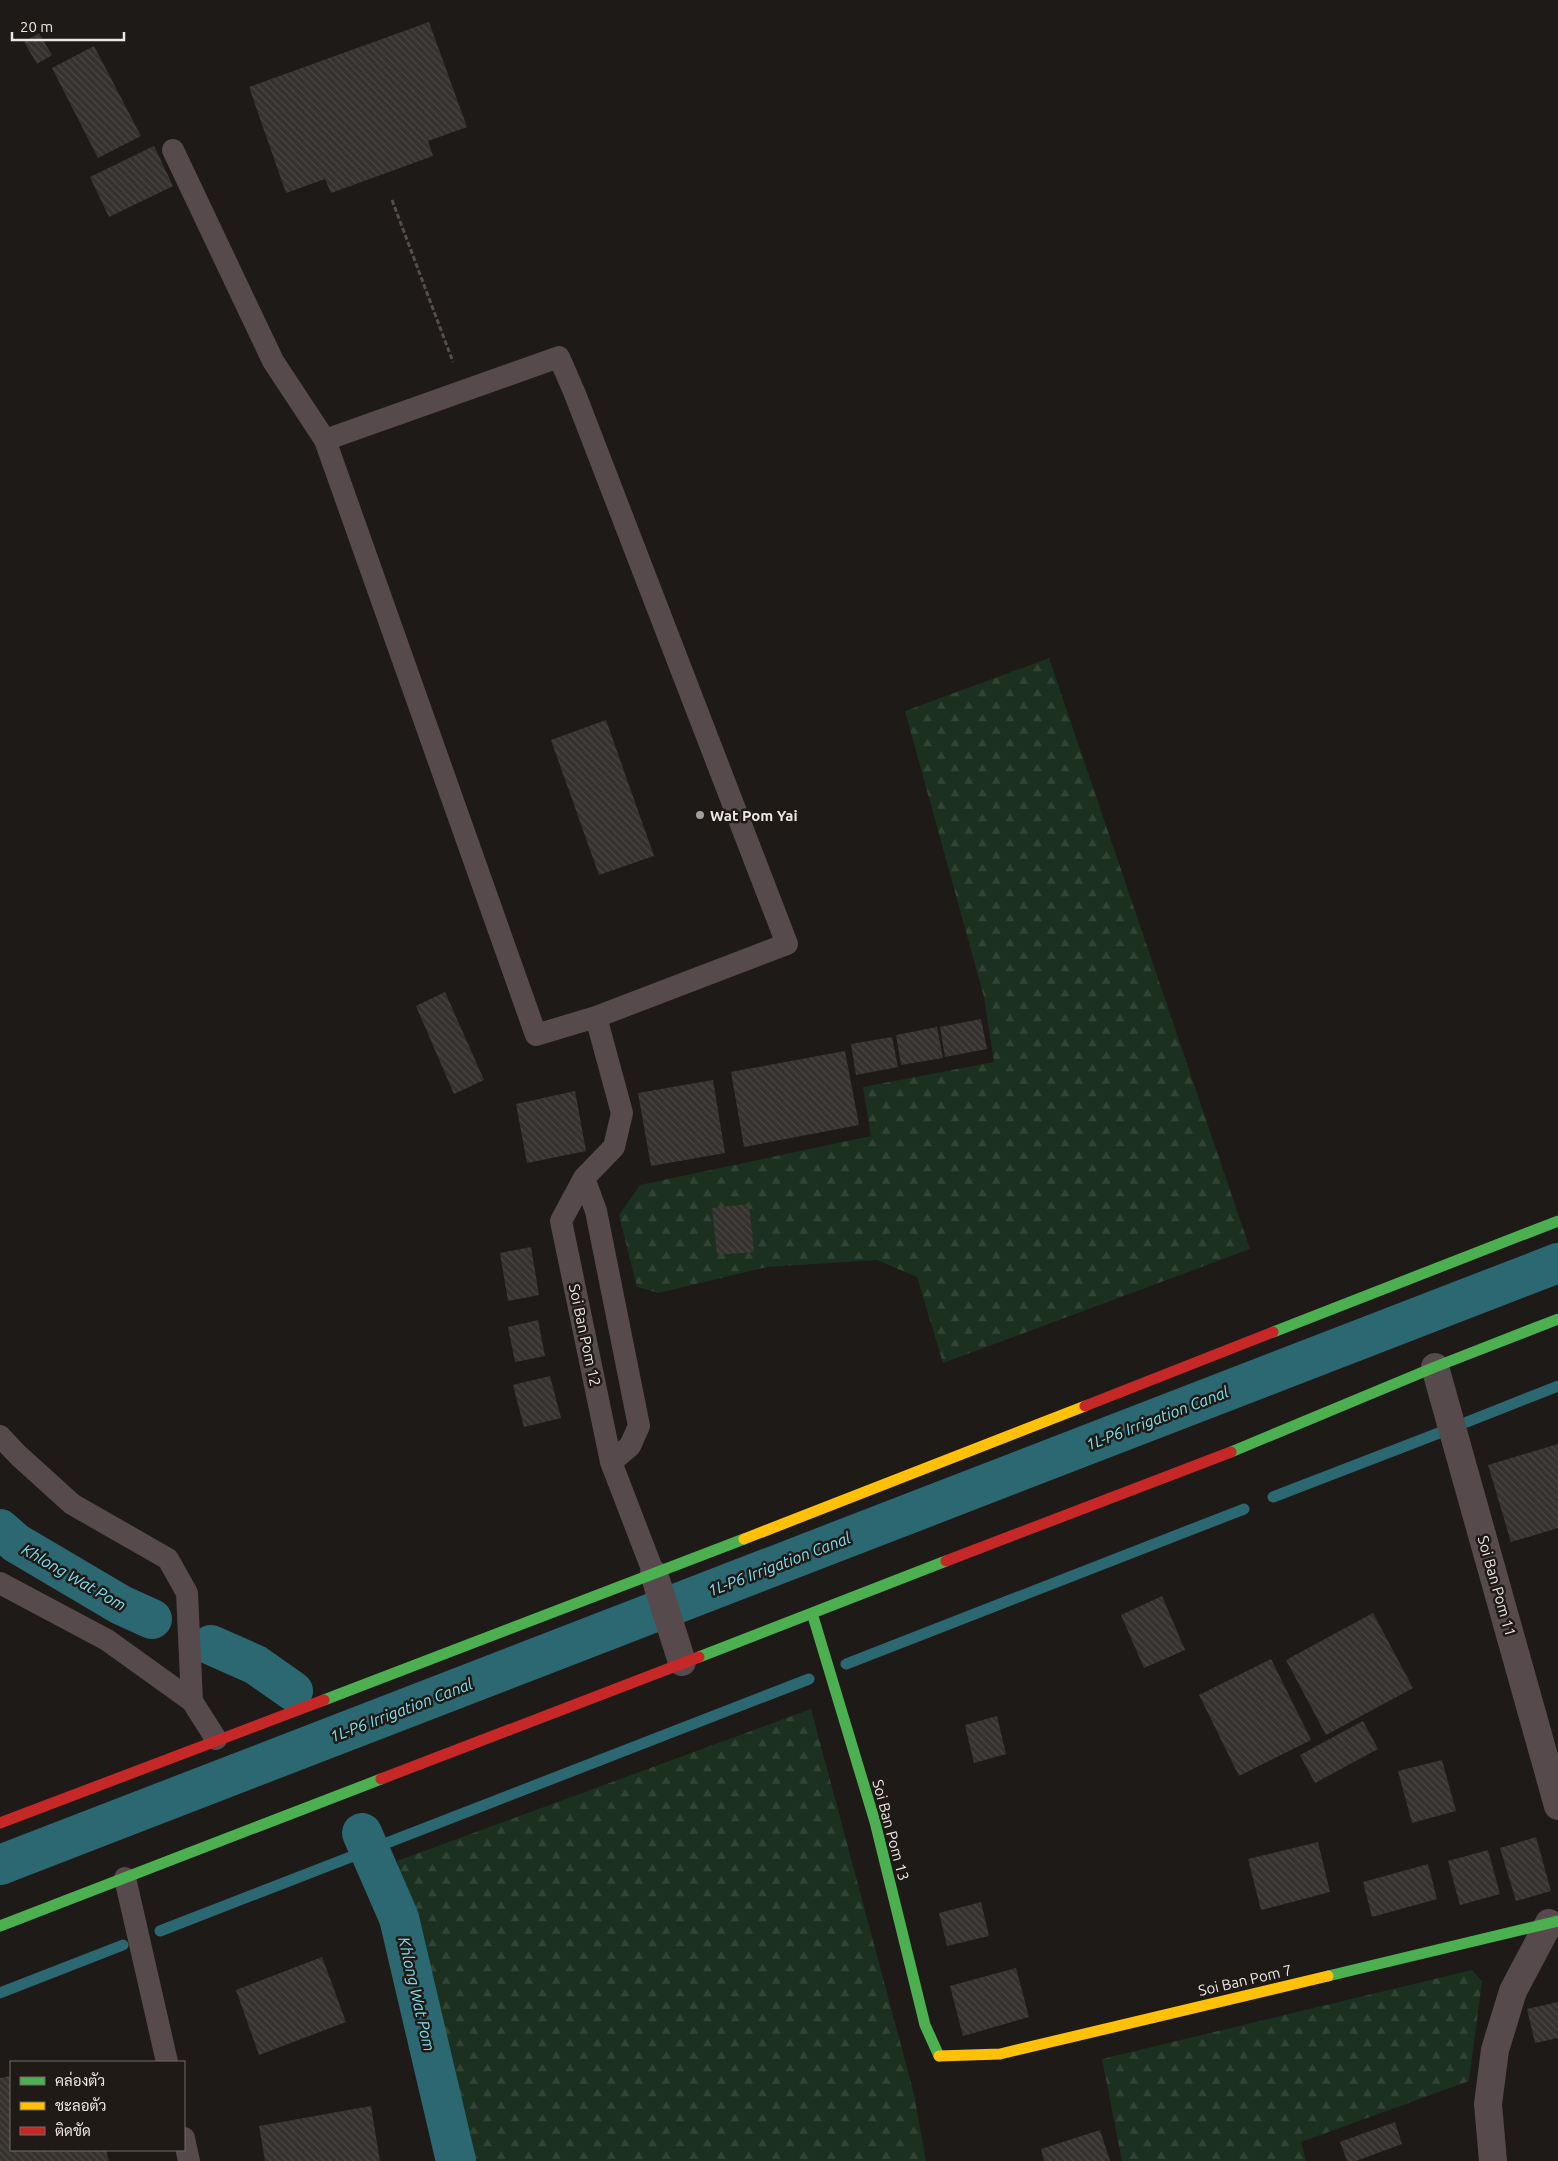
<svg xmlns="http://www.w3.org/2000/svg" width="1558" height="2161" font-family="Ubuntu,Sarabun,sans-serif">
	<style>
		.forest { fill: url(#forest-firs) }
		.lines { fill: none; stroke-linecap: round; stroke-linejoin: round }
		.stream { stroke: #2c6872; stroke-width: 11 }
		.canal { stroke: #2c6872; stroke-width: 40 }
		.building { fill: url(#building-back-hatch) }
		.path { stroke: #554c4e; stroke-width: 3; stroke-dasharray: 5 2.5; stroke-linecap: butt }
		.lane { stroke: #564a4d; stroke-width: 22 }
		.street { stroke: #564a4d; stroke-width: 28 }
		.fast { stroke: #4caf50; stroke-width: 11 }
		.slow { stroke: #ffc107; stroke-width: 11 }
		.jam { stroke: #c62828; stroke-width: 11 }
		.poi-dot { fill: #a39f9d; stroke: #1f1a16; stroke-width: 2 }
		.labels { text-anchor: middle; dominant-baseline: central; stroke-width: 5; stroke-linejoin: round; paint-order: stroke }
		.poi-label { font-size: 15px; font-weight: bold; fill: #ebe7e4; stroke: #1f1a16; text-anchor: start }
		.street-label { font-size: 15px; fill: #ebe7e4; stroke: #1f1a16 }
		.water-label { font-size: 16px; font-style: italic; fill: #79e0f2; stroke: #1f1a16 }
	</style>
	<defs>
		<pattern id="forest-firs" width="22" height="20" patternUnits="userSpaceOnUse" patternTransform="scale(1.25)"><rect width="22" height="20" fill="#1c3020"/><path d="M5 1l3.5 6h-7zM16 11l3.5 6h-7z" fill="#324436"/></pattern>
		<pattern id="building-back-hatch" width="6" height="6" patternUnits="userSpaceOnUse" patternTransform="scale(1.25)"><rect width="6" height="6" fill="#353230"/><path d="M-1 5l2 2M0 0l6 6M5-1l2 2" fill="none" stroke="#494644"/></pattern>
	</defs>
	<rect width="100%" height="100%" fill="#1d1a18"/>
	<path class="forest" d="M1049,658L1250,1249L943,1363L917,1277L877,1260L767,1267L658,1293L637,1287L619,1215L640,1185L871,1136L863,1087L994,1062L984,997L905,711Z
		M811,1709L914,2094L926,2161H471L397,1861Z
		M1472,1970L1482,1981L1469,2081L1301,2142L1306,2161H1122L1102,2059Z"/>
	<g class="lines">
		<path class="stream" d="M1467,1422L1558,1386
			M1273,1497L1439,1433
			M846,1664L1244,1509
			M160,1931L809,1679
			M0,1993L123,1945"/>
		<path class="canal" d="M0,1529L16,1543L121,1605L152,1619
			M211,1645L256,1665L293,1691
			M362,1833L399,1918L456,2161
			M0,1865L1558,1263"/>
	</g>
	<path class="building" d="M429,22L467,127L428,141L433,156L331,193L325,179L286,193L249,87Z
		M39,33L52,55L37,64L24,42Z
		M94,46L141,136L98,158L52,68Z
		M154,146L173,186L109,217L90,177Z
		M606,720L654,856L599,875L551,740Z
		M445,992L484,1080L454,1094L416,1006Z
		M981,1019L987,1049L945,1057L940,1027Z
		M937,1027L943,1058L901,1065L896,1035Z
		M892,1037L898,1067L856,1075L851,1044Z
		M845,1051L859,1125L744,1147L731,1072Z
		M713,1080L725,1153L651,1166L638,1093Z
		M575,1091L586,1151L527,1163L516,1104Z
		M749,1204L754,1252L717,1255L712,1208Z
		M531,1247L539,1295L508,1301L500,1253Z
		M538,1320L545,1356L515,1362L508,1327Z
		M550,1376L561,1418L524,1427L513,1385Z
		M1558,1444V1528L1511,1542L1488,1465Z
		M1162,1596L1185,1650L1144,1668L1121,1615Z
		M1373,1613L1413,1688L1326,1735L1286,1660Z
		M1271,1659L1311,1740L1239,1776L1199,1695Z
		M997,1716L1006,1754L974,1763L965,1725Z
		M1363,1721L1378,1749L1315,1783L1300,1755Z
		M1442,1760L1456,1811L1412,1823L1398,1771Z
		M1536,1837L1551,1891L1516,1901L1500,1848Z
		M1318,1842L1330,1892L1261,1910L1248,1859Z
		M1488,1850L1500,1894L1460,1905L1448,1861Z
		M1428,1864L1437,1899L1372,1917L1363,1882Z
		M981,1902L989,1936L947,1946L939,1913Z
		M322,1957L346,2022L259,2055L236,1990Z
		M1016,1968L1029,2017L963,2036L950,1986Z
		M1558,2002V2038L1535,2043L1527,2009Z
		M11,2076V2150H106L109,2161H0V2078Z
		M371,2106L380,2161H265L259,2126Z
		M1395,2122L1402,2144L1356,2161H1347L1340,2142Z
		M1100,2130L1110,2161H1044L1041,2149Z"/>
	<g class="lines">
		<path class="path" d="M392,200L453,362"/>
		<path class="lane" d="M173,150L273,361L325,440
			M559,357L575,394L787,944L596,1017L536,1035L325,440Z
			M596,1017L622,1113L614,1147L584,1178L561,1221L611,1462L654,1574
			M584,1178L596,1211L639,1426L630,1446L611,1462
			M0,1436L19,1456L72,1504L168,1559L187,1593L192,1701
			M0,1583L107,1640L192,1701L216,1739
			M125,1878L167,2062
			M184,2138L189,2161"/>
		<path class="street" d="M1435,1367L1558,1806
			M654,1574L682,1662
			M1493,2161L1488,2104L1495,2050L1513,1991L1549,1923"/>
		<path class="fast" d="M1273,1332L1558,1221
			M1231,1452L1435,1367L1558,1319
			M812,1613L875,1822L925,2025L939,2056
			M699,1657L946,1561
			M324,1700L744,1539
			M0,1926L381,1779
			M1328,1976L1558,1921"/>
		<path class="slow" d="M744,1539L1085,1406
			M939,2056L1000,2054L1328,1976"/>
		<path class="jam" d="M1085,1406L1273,1332
			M946,1561L1231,1452
			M381,1779L699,1657
			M0,1823L324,1700"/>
	</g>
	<circle class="poi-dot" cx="700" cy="815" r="5"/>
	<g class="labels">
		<g class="poi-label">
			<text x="710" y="815">Wat Pom Yai</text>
		</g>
		<g class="street-label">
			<text transform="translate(585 1335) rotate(78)">Soi Ban Pom 12</text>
			<text transform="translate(1497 1586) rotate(74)">Soi Ban Pom 11</text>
			<text transform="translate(891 1830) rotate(75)">Soi Ban Pom 13</text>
			<text transform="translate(1245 1980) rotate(-13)">Soi Ban Pom 7</text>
		</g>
		<g class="water-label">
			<text transform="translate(1157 1418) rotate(-21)">1L-P6 Irrigation Canal</text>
			<text transform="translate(779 1564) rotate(-21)">1L-P6 Irrigation Canal</text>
			<text transform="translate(74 1577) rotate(30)">Khlong Wat Pom</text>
			<text transform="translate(401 1710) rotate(-21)">1L-P6 Irrigation Canal</text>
			<text transform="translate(417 1994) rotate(77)">Khlong Wat Pom</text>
		</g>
	</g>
	<rect x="10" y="2061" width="175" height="90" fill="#1f1a16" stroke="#716c68"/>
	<rect x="20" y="2077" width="25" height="8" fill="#4caf50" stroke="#716c68"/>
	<text x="55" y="2086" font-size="15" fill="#ebe7e4">คล่องตัว</text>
	<rect x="20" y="2102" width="25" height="8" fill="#ffc107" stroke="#716c68"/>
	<text x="55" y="2111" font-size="15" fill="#ebe7e4">ชะลอตัว</text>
	<rect x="20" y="2127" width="25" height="8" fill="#c62828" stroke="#716c68"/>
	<text x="55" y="2136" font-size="15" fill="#ebe7e4">ติดขัด</text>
	<path d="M12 32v8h112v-8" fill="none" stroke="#ebe7e4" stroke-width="2.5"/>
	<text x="20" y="32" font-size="15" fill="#ebe7e4" stroke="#1f1a16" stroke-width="4" paint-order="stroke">20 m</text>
</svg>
